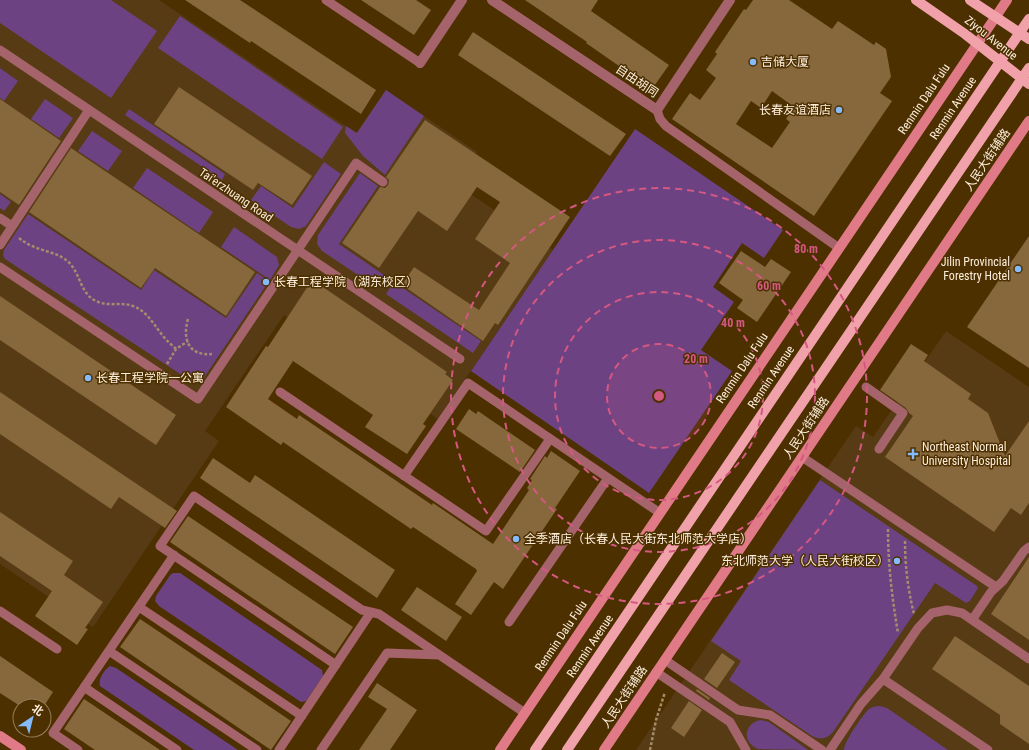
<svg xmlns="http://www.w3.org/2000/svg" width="1029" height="750" font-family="'Roboto Condensed','Noto Sans SC',sans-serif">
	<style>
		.built { fill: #563b14 }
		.green { fill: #6d4283 }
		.building { fill: #87673c; fill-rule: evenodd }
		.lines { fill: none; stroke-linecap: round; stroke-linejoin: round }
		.path { stroke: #a38d6c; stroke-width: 2.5; stroke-dasharray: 3 2; stroke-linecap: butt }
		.lane { stroke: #a5646b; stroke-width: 9 }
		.street { stroke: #a5646b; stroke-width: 10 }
		.secondary { stroke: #e17a87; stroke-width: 10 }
		.primary { stroke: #f1a1a9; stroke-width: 10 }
		.ring { fill: none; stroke: #d45882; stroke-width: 2; stroke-dasharray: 7 5 }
		.poi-dot { fill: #85bbfb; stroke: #4d3000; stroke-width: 1.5 }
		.labels { text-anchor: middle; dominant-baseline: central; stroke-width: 3; stroke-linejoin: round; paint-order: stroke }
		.street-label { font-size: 12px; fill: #fdeedc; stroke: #4d3000 }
		.poi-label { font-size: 12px; fill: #fdeedc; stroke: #4d3000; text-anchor: start }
		.centre { fill: #d45882; stroke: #4d3000; stroke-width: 2 }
		.ring-label { font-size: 12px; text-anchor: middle; font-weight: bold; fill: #d45882; stroke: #4d3000; stroke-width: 3; stroke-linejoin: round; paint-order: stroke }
	</style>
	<rect width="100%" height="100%" fill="#4d3000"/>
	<path class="built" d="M0,0H159L356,133L386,90L477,152L456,184L553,250L438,419L284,315L205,431L219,441L93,627L0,564Z
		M946,331L1029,387V750H636L856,426L873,437Z"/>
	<path class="green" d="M0,0H111L157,31L111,98L0,23Z
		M180,16L343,127L322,159L158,48Z
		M0,68L18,81L4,101L0,98Z
		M386,90L424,116L385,175L363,156L345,133L346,126L357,133Z
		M45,99L73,118L59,138L31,119Z
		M129,109L225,174L222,180L125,115Z
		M635,129L783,230L764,258L742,243L713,287L734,302L701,350L732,371L649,493L471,371Z
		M92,131L122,151L108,171L78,151Z
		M324,162L341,174L306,226L299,229L291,227L251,200L261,186L293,208Z
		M147,168L213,212L199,233L133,188Z
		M360,173L378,186L339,244L384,275L376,287L322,251L317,244L318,235Z
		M0,194L11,202L4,211L0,208Z
		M28,214L141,290L154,270L226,318L257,273L269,281L203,379L200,382L194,383L5,259L3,255L4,250Z
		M234,227L277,257L279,265L270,280L221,247Z
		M394,282L481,341L473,353L386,294Z
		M820,480L977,586L978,588L970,601L966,603L935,583L833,732C827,739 820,740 812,736L729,680L741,661L711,641Z
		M174,573H180L322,670L323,676L306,701L301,702L298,700L159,606L155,601L156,596L171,574Z
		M110,666L116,668L238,750H194L100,686C98,679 104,670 110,666Z
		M880,706L887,708L948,750H844C844,742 862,716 868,710C871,707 875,706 880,706Z
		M761,720L769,722L808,750C799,750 764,750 758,749C751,746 745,739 747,732C749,725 754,721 761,720Z"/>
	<path class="building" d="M185,0H240L376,90L361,114L251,41L250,43Z
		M361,0H416L431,10L414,35Z
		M525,0H598L591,11L669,65L652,89L586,43L587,42Z
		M753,0H789L832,29L838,21L874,45L876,42L886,49L891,77L880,93L892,101L814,216L672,119L690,93L700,100L716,78L706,70L717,54L715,52L744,9L746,10ZM772,91L794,107L786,119L790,122L772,148L736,124L751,101L761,108Z
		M473,32L626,134L610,156L458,55Z
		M179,87L312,176L292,205L258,183L253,190L154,124Z
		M0,99L61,141L19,205L0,192Z
		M425,120L570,217L498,325L495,323L483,341L402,285L414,267L479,310L510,263L475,239L500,202L477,187L447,231L418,211L379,268L342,243L380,187L385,188L388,185L389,180L386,177Z
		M71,148L255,272L226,316L155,268L141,288L29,212Z
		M1029,236V368L967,327Z
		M741,251L765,267L771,259L791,272L757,322L737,308L743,300L719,283Z
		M310,283L318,288L320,285L447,372L445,374L453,380L423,424L426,426L407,454L365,427L373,415L293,361L268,399L297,419L299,415L432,505L433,503L493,544L529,490L527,488L532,480L530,479L545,456L547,458L551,451L580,471L555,508L557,509L503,589L494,582L471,615L455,604L477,571L476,569L413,527L411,529L283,442L281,445L226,407L266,346L268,347Z
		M0,296L176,415L156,445L0,340Z
		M911,344L928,355L924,361L971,394L968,399L988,413L1005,456L1029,421V503L1021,515L1011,508L994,532L885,457L913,416L909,413L906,408L880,390Z
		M0,392L177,511L165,528L119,497L111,509L0,434Z
		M469,409L476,414L478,411L535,450L520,472L456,429Z
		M213,458L250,483L255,475L395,570L377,598L200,478Z
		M0,512L73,561L64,575L103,602L85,628L88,629L77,645L35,616L52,591L0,556Z
		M188,516L353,627L335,654L170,542Z
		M1029,557V640L991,614Z
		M417,587L462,617L446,641L401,610Z
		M140,619L291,721L271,750L120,647Z
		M955,636L1029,686V744L1000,724V715L932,669Z
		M722,653L735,662L717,688L704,679Z
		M0,656L53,692L44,706H20L0,693Z
		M377,683L417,710L390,750H359L387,709L368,697Z
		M697,689L710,698L709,700L696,691Z
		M84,699L160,750H95L64,729Z
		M689,701L702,710L684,737L671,728Z"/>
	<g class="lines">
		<path class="path" d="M19,238C34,251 53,250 66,260C80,270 79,291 94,300C108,308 120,301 133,306C147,311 154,325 163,336C167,341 172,345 176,349
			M188,319C182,340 189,356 212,354
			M167,364L176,349L188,341
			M888,529C888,564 892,598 898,633
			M905,541C905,566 908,590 914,614
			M650,750L656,720L665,692"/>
		<path class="lane" d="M326,0L420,63
			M0,50L460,359
			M657,110L660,119L666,126L839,248
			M0,218L12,226
			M0,245L89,110
			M0,267L198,399L356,163L383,182
			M866,387L903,413L879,449
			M280,392L486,531L550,439
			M802,457L996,587
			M404,476L468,383L660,513
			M139,607L302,716
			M0,611L57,649
			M972,620L991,592L1003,581L1024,551L1029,547
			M509,622L608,478
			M109,651L257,750
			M665,660L738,710L770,715L822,750
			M336,665L160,546L194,496L362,610L379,614L525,713
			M656,672L730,722L746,750
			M883,679L988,750
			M84,687L177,750
			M78,750L53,733L174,555
			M279,750L371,612
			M321,750L387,653L439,655
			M830,750L861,704L883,679L918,628L932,613L947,610L962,613L1029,659"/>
		<path class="street" d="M492,0L657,110L730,0
			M420,63L462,0"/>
		<path class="secondary" d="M0,736L21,750
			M500,750L1007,0
			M604,750L1029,121"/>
		<path class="primary" d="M916,0L965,34L1029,84
			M970,0L1029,39
			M535,750L1029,19
			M567,750L1029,68"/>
	</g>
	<circle cx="659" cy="396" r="52" fill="#d45882" fill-opacity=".12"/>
	<g class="ring">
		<circle cx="659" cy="396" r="52"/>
		<circle cx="659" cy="396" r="104"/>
		<circle cx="659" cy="396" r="156"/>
		<circle cx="659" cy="396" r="208"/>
	</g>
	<g class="poi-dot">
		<circle cx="753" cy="62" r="4"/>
		<circle cx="839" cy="110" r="4"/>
		<circle cx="1018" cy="269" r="4"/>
		<circle cx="266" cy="282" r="4"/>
		<circle cx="88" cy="378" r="4"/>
		<path d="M911 448h4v4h4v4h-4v4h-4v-4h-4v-4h4z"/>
		<circle cx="516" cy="539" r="4"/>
		<circle cx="897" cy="561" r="4"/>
	</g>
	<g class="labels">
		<g class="street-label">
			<text transform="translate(991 38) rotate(38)">Ziyou Avenue</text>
			<text transform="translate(637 81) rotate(34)">自由胡同</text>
			<text transform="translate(924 99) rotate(-56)">Renmin Dalu Fulu</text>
			<text transform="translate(953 108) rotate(-56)">Renmin Avenue</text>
			<text transform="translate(987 160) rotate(-56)">人民大街辅路</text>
			<text transform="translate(236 195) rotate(34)">Tai'erzhuang Road</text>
			<text transform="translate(742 368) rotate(-56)">Renmin Dalu Fulu</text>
			<text transform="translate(771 377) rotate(-56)">Renmin Avenue</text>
			<text transform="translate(806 428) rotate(-56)">人民大街辅路</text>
			<text transform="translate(561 636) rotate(-56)">Renmin Dalu Fulu</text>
			<text transform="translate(590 646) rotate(-56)">Renmin Avenue</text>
			<text transform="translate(624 697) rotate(-56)">人民大街辅路</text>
		</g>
		<g class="poi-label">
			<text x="761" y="62">吉储大厦</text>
			<text x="831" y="110" text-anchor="end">长春友谊酒店</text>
			<text x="1010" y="262" text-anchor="end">Jilin Provincial<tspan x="1010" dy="14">Forestry Hotel</tspan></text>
			<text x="274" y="282">长春工程学院（湖东校区）</text>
			<text x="96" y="378">长春工程学院一公寓</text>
			<text x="922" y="447">Northeast Normal<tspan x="922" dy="14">University Hospital</tspan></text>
			<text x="524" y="539">全季酒店（长春人民大街东北师范大学店）</text>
			<text x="889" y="561" text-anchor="end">东北师范大学（人民大街校区）</text>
		</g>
	</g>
	<circle cx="659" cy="396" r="6" class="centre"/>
	<g class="ring-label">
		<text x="806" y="253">80 m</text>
		<text x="769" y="290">60 m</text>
		<text x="733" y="327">40 m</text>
		<text x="696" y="363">20 m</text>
	</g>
	<g transform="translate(32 718) rotate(35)"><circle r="19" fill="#4d3000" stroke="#937c58"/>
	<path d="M0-3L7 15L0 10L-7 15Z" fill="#85bbfb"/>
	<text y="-6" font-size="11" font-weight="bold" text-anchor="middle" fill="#fdeedc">北</text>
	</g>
</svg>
